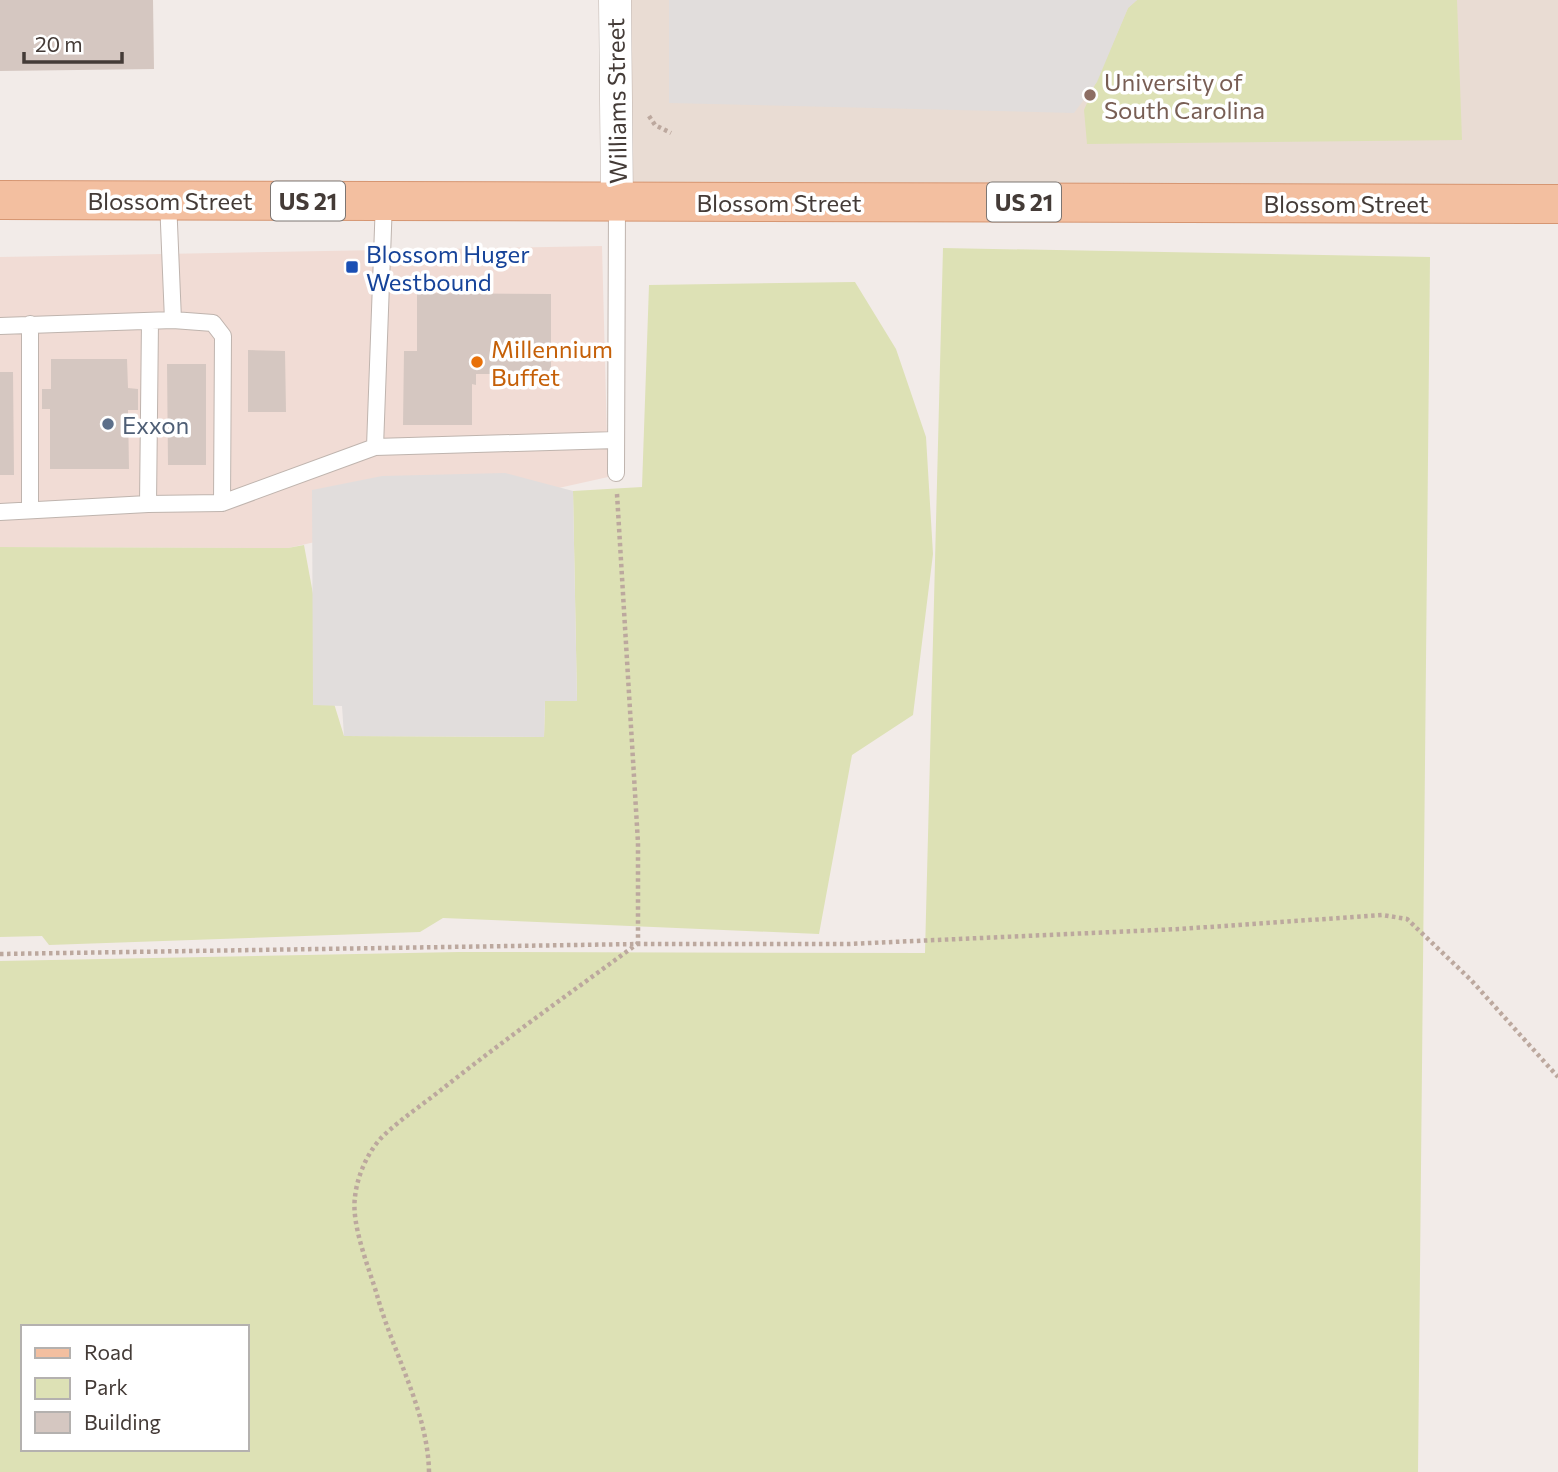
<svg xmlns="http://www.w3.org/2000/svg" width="1558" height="1472" font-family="Commissioner,sans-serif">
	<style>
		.commercial { fill: #f1dcd5 }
		.education { fill: #e9dcd3 }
		.green { fill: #dde1b5; fill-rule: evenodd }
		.parking { fill: #e1dddc }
		.building { fill: #d5c7c1 }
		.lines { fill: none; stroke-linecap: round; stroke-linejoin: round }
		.lane-casing { stroke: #bfb4ae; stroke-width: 18 }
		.street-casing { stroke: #bfb4ae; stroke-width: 33 }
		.primary-casing { stroke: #d69672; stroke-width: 40 }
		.path { stroke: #bca89e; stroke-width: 4.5; stroke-dasharray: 3.5 3.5; stroke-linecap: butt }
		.lane { stroke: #fff; stroke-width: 16 }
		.street { stroke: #fff; stroke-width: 32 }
		.primary { stroke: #f3bfa0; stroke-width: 38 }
		.education-dot { fill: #8d6e63; stroke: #fff; stroke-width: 2.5 }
		.transit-dot { fill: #1a4fb4; stroke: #fff; stroke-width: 2.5 }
		.food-dot { fill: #e8710a; stroke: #fff; stroke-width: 2.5 }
		.service-dot { fill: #5c6f8a; stroke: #fff; stroke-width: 2.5 }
		.labels { text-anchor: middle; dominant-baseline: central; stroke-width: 7; stroke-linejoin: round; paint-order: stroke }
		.shield { fill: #fff; stroke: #7c7673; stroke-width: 2 }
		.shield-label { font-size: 23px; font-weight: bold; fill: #443b37 }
		.education-label { font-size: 24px; fill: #785e54; stroke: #fff; text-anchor: start }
		.street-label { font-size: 24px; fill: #443b37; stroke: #fff }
		.transit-label { font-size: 24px; fill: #164399; stroke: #fff; text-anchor: start }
		.food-label { font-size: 24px; fill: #c56008; stroke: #fff; text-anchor: start }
		.service-label { font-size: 24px; fill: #4e5e75; stroke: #fff; text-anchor: start }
	</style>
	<rect width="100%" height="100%" fill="#f2ebe8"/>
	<path class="commercial" d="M602,246L608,477L288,548L0,547V257Z"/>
	<path class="education" d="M621,0H1558V190L624,202Z"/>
	<path class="green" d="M1137,0H1457L1462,140L1087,144L1084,110L1128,8Z
		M943,248L1430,257L1418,1472H0V961L459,952L925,953ZM23,1327H247V1449H23Z
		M855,282L896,349L926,437L933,554L913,715L852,755L819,934L443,918L420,932L49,945L42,936L0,937V547L288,548L304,545L332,697L344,736L544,737L545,701H577L573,491L642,487L649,285Z"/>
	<path class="parking" d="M669,0H1137L1128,8L1097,82L1074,113L669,103Z
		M505,473L573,491L577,701H545L544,737L344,736L342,706L313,705L312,490L382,476Z"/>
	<path class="building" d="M0,0H153L154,69L0,71Z
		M417,293L551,294V374H476V385L472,384V425H403L404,351H417Z
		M248,350L285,351L286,412H248Z
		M51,359H127L128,388L138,389V410H128L129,469H50V409H42V389H51Z
		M167,364H206V465H168Z
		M0,372H13L14,475H0Z"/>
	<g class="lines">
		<g class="lane-casing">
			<path id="lane" d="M173,320L213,323L223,336L222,503
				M30,324V510
				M0,326L173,320L168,200
				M375,447L384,201
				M616,473L617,201
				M148,504L150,321
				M0,512L148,504L222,503L375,447L616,440"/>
		</g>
		<g class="street-casing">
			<path id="street" d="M615,0L617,201"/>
		</g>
		<g class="primary-casing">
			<path id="primary" d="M0,200L1558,204"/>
		</g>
		<path class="path" d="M649,116L655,125L671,133
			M617,494L638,843V944
			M0,954L638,944H848L1180,929L1382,915L1407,919L1471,980L1558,1077
			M429,1472C428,1412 393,1353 377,1295C369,1268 351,1225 355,1197C357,1176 368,1151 383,1136C402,1118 425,1103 446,1086C508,1037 573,991 637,944"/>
		<use href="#lane" class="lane"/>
		<use href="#street" class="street"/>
		<use href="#primary" class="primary"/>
	</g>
	<circle class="education-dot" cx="1090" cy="95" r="7"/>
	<rect class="transit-dot" x="345" y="260" width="14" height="14" rx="3.5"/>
	<circle class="food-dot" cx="477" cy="362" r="7"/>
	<circle class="service-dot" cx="108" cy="424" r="7"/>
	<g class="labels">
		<g class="shield">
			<rect x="271" y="181.5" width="74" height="39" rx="5"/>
			<rect x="987" y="182.5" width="74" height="39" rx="5"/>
		</g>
		<g class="shield-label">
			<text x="308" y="201">US 21</text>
			<text x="1024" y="202">US 21</text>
		</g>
		<g class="education-label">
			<text x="1104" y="81">University of<tspan x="1104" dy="28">South Carolina</tspan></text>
		</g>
		<g class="street-label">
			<text transform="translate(616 101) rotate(-91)">Williams Street</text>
			<text x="170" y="200">Blossom Street</text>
			<text x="779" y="202">Blossom Street</text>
			<text x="1346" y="203">Blossom Street</text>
		</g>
		<g class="transit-label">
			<text x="366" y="253">Blossom Huger<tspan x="366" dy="28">Westbound</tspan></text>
		</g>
		<g class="food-label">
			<text x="491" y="348">Millennium<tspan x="491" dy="28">Buffet</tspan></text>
		</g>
		<g class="service-label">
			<text x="122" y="424">Exxon</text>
		</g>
	</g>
	<rect x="21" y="1325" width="228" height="126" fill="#ffffff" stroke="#b4b1af" stroke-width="2"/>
	<rect x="35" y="1348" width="35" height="10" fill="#f3bfa0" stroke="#b4b1af" stroke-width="2"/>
	<text x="84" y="1360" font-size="21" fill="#443b37">Road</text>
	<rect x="35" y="1378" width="35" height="21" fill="#dde1b5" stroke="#b4b1af" stroke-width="2"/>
	<text x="84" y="1395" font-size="21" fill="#443b37">Park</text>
	<rect x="35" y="1412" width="35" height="21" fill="#d5c7c1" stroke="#b4b1af" stroke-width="2"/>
	<text x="84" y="1430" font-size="21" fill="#443b37">Building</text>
	<path d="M24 52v10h98v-10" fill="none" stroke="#443b37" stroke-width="3.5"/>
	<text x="35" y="52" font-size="21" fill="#443b37" stroke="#ffffff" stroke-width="5" paint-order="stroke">20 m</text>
</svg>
